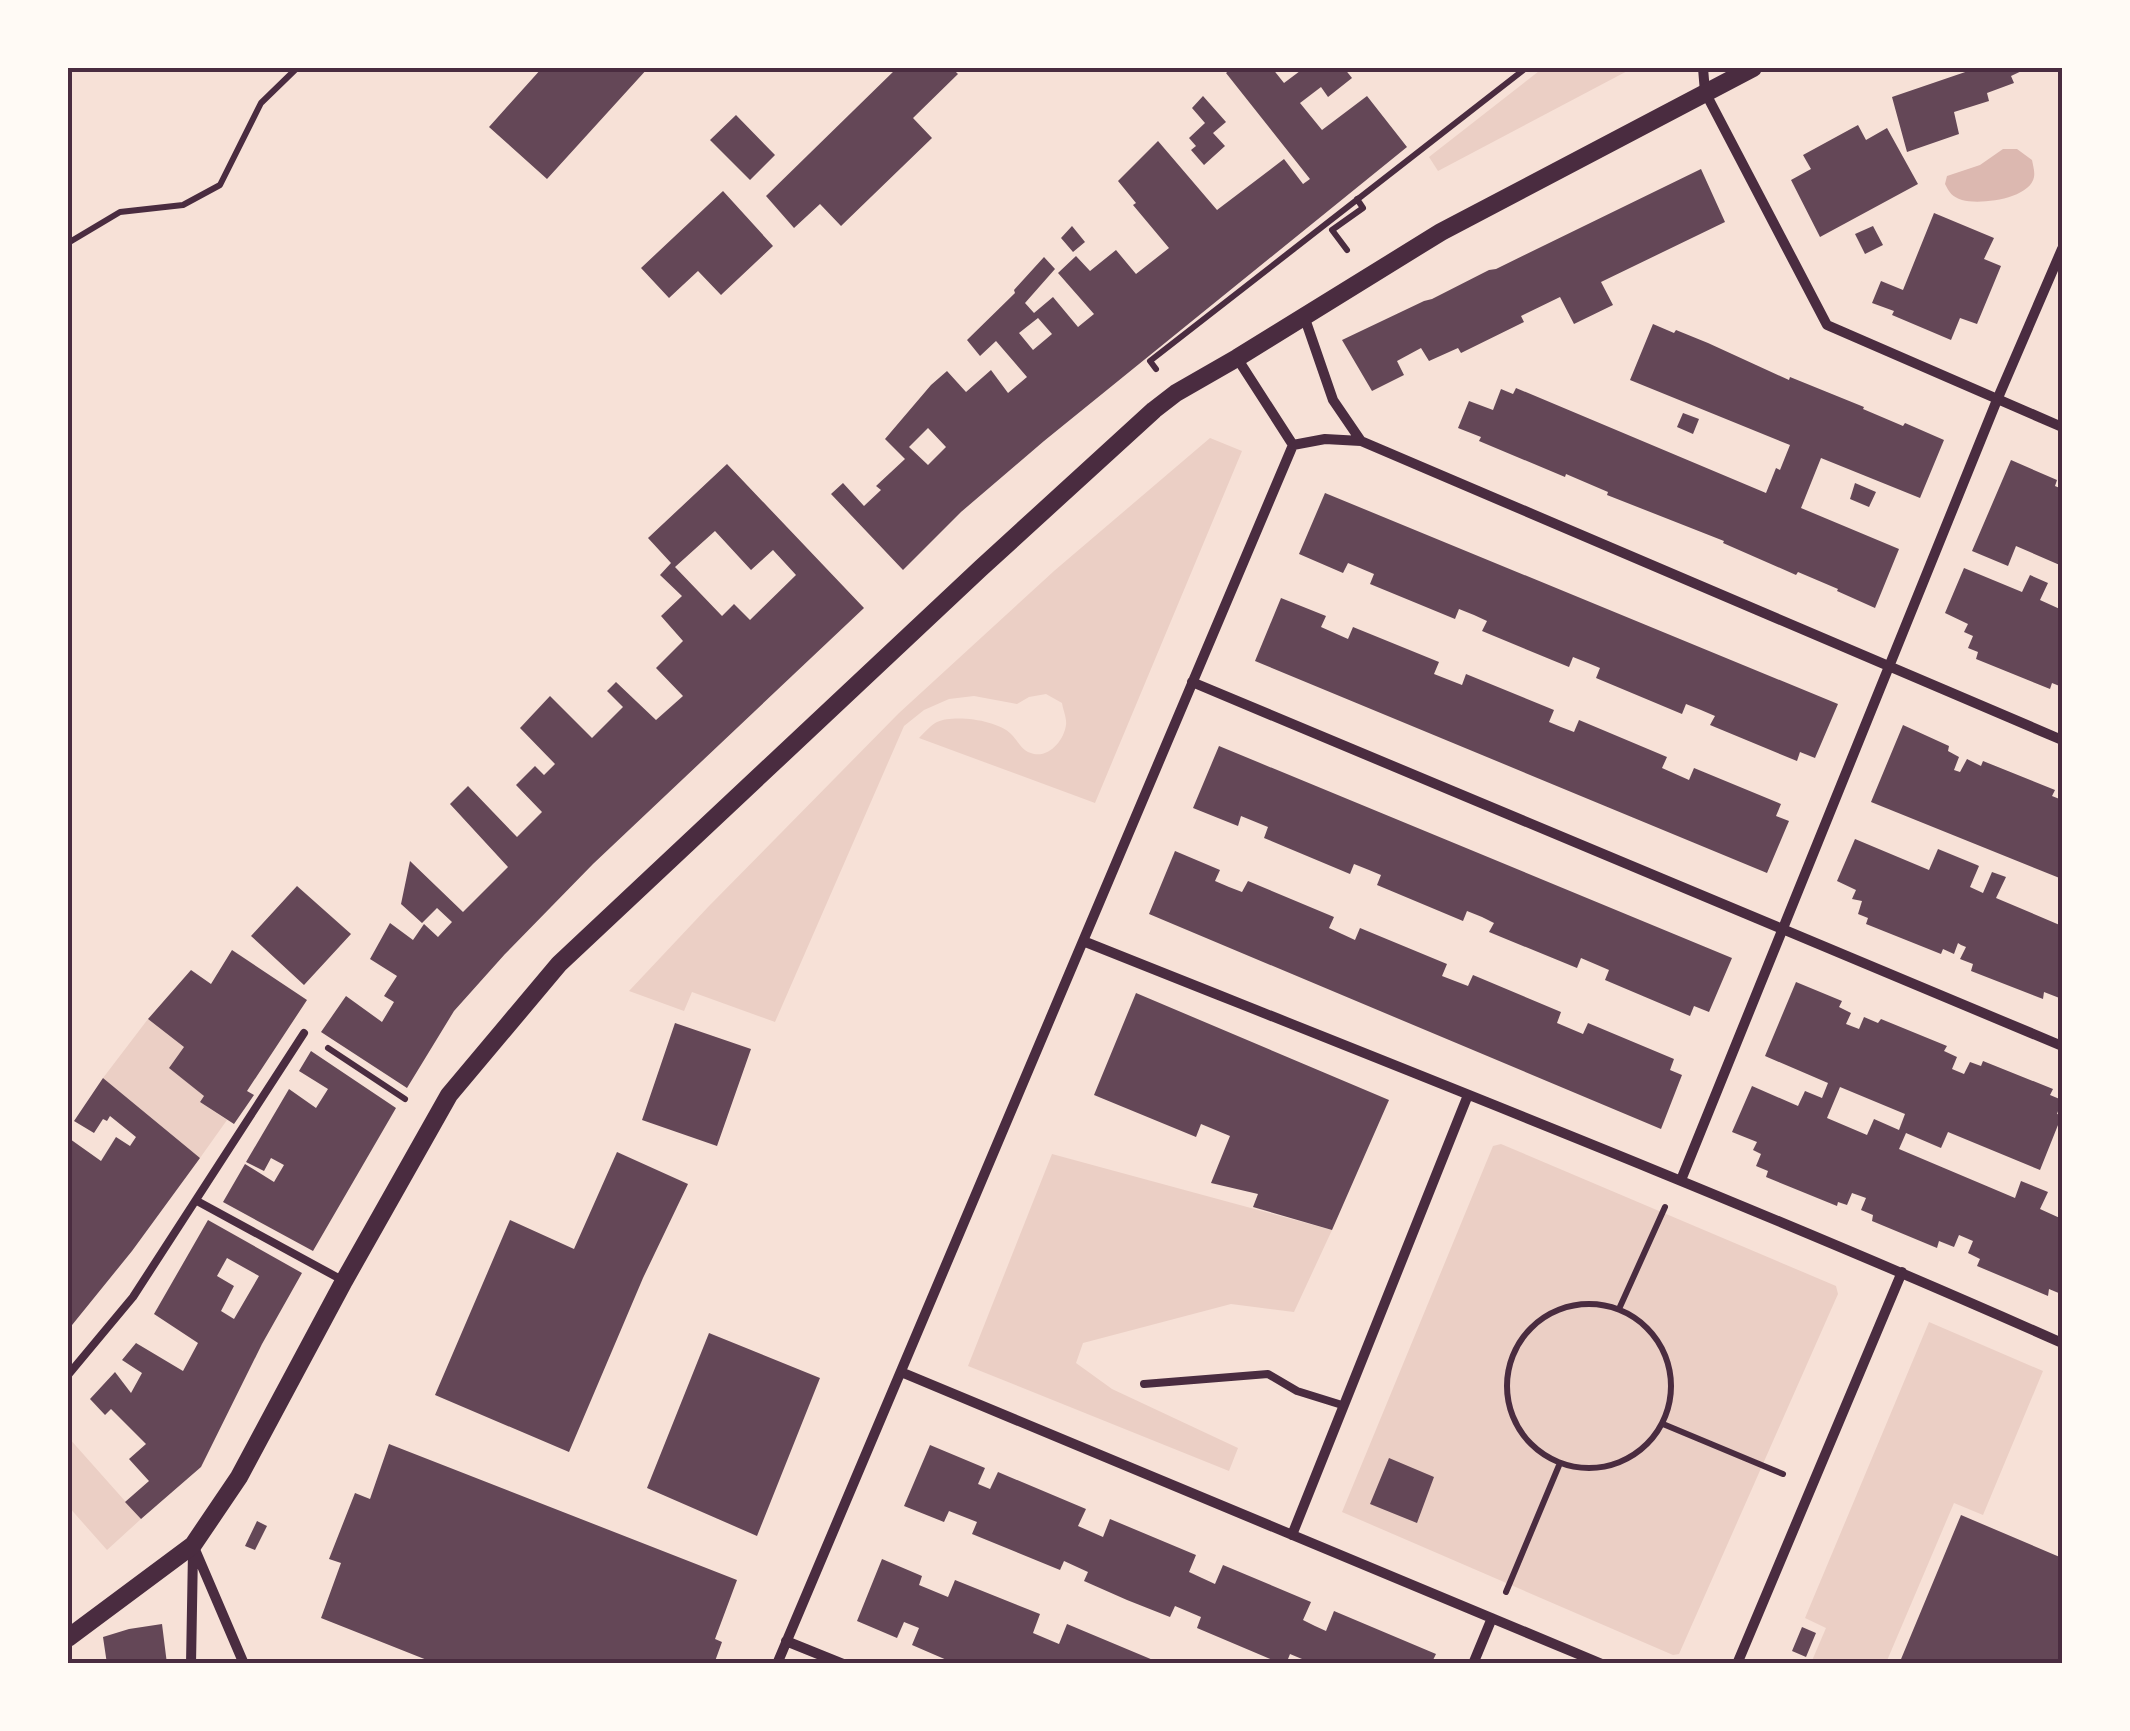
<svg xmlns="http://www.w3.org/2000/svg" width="2130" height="1731" font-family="Merriweather,serif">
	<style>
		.green { fill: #ebcfc5 }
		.water { fill: #dcb8b0 }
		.building { fill: #644757; fill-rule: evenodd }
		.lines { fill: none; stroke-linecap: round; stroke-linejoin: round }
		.path { stroke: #4a2c40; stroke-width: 6 }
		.service { stroke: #4a2c40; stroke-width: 8 }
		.minor { stroke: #4a2c40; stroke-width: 10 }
		.tertiary { stroke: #4a2c40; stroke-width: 18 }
		.neatline { fill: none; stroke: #4a2c40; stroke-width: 4 }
	</style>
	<rect width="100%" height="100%" fill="#f7e1d7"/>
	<path class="green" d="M1543,68H1633L1438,171L1429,157Z
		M1210,438L1242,451L1095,803L919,738C924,733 931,725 937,722C954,714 998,720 1011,734C1019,742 1022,752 1034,754C1050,757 1064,740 1066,725C1067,718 1063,710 1062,703L1046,694L1029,697L1017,704L974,696L949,699L924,710L904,726L775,1022L692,992L684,1011L629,991L709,906L899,713L1054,571Z
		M148,1019L184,1047L170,1068L204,1096L200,1102L227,1120L200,1158L103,1078Z
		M1501,1144L1836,1286L1838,1294L1679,1654L1673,1655L1342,1512L1493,1146Z
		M1052,1154L1332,1230L1294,1312L1231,1304L1083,1343L1076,1363L1112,1389L1238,1448L1229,1471L968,1366Z
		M1929,1322L2043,1371L1983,1515L1954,1503L1886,1663H1811L1826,1628L1805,1618Z
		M68,1437L141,1519L107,1550L68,1506Z"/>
	<path class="water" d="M2003,149H2017L2032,160C2033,166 2035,171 2034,177C2030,199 1980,205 1962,200C1952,197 1949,192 1945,184L1947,176L1980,165Z"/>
	<path class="building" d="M542,68H648L547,179L489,127Z
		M897,68H952L958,74L913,118L932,138L841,226L820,204L794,228L766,196Z
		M1232,68H1272L1284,83L1304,68H1344L1352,78L1328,97L1321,87L1300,103L1322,130L1367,96L1407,147L1044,441L961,512L903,570L831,494L843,483L864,506L881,490L876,486L905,459L885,439L931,385L947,371L966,392L991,370L1008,393L1027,377L996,341L980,356L967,340L1015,293L1014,290L1044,257L1055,269L1025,303L1034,313L1053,297L1078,327L1094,314L1058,273L1076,256L1090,271L1116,250L1136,274L1169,248L1133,205L1136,203L1118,181L1158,141L1217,210L1284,159L1303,184L1310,179L1226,73ZM1038,318L1052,334L1033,350L1019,333ZM928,428L946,447L928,465L909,447Z
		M1977,68H2028L2011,76L2014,83L1987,93L1989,101L1954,112L1959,134L1907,152L1892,97Z
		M1203,96L1226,122L1213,133L1225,146L1204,165L1191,150L1196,146L1189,138L1205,123L1192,108Z
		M736,115L775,155L750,180L710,140Z
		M1858,125L1866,140L1887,128L1918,184L1820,237L1791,180L1811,169L1803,155Z
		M1701,169L1725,222L1601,282L1613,305L1574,324L1560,297L1521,316L1524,322L1461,353L1458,348L1429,361L1421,348L1397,361L1404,375L1372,391L1342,340L1424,301L1432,299L1489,270L1496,269Z
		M723,191L773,246L721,295L698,271L669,298L641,268Z
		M1934,213L1994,238L1984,259L2001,266L1977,324L1960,318L1951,340L1892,315L1894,311L1872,303L1881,281L1903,290Z
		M1072,226L1085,242L1073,252L1061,238Z
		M1873,226L1883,245L1865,254L1855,234Z
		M1653,324L1674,333L1676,330L1708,343L1789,380L1790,377L1864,407L1863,409L1903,426L1905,423L1944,440L1920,498L1821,458L1801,508L1899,549L1875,608L1837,591L1838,589L1798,572L1796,575L1723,543L1724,541L1607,495L1608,492L1566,474L1565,477L1479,441L1481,437L1458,428L1469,401L1493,410L1501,389L1513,394L1516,388L1766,493L1776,468L1780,470L1790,445L1630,380Z
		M1683,413L1699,419L1693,434L1677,427Z
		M2011,460L2057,480L2055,486L2062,489V566L2016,546L2008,566L1972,551Z
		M727,464L864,608L593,864L505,954L454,1011L407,1088L321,1032L346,996L382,1022L394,1002L384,996L397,976L370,959L390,923L413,940L424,924L438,937L452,922L437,908L422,923L401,904L410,861L463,912L508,867L450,804L468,786L517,837L542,812L516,785L535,766L544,775L555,764L520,728L550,696L592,738L623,707L607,691L616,682L656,720L683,696L656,668L683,641L661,616L682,596L660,575L671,563L648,538ZM715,531L751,570L773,550L796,575L750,620L734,604L722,616L675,567Z
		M1855,483L1876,492L1869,507L1850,499Z
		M1325,493L1838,704L1815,758L1800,752L1797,761L1710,725L1715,716L1701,710L1686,704L1682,714L1596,678L1600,668L1588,663L1573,657L1569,667L1482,631L1487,621L1474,615L1459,609L1455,619L1370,584L1374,574L1348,563L1343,573L1299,554Z
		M1964,568L2022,592L2030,575L2048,583L2040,600L2062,610V687L2052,683L2050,689L1976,659L1978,652L1968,648L1973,636L1964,632L1968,624L1945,613Z
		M1281,598L1326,616L1321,627L1348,639L1353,627L1439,662L1434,674L1462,685L1466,674L1554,710L1549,722L1561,727L1574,732L1579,720L1667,757L1662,768L1689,780L1694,768L1781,804L1776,816L1789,821L1767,873L1255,661Z
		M1903,725L1949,746L1948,751L1959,757L1954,770L1960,772L1967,759L1981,766L1983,761L2055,790L2052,796L2062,800V879L1871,802Z
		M1219,746L1732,958L1709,1012L1694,1006L1690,1016L1605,980L1609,970L1581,958L1577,968L1489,932L1494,923L1482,917L1467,911L1463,921L1377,885L1381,875L1369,870L1354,864L1350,874L1264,838L1268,827L1241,816L1238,826L1193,808Z
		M1855,839L1929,870L1938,849L1977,865L1979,866L1970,887L1983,893L1992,872L2006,877L1996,898L2062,926V999L2044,992L2043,999L1971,971L1973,964L1960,959L1966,947L1961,945L1958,943L1954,954L1943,949L1941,954L1866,924L1868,918L1858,914L1862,901L1852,899L1856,890L1837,881Z
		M1175,851L1220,870L1215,881L1229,887L1242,892L1248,881L1334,917L1329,928L1355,940L1360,928L1447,964L1442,976L1468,986L1473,975L1561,1012L1557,1023L1583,1034L1588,1023L1674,1059L1670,1070L1682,1075L1661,1129L1149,914Z
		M297,886L351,934L304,985L251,936Z
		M232,950L307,1000L247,1091L254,1095L234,1124L200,1102L204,1096L169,1068L184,1047L148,1019L191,970L211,984Z
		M1796,982L1842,1001L1839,1007L1851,1013L1846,1024L1859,1029L1864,1017L1878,1023L1881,1019L1947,1046L1944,1051L1957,1057L1952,1069L1964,1074L1970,1062L1981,1066L1983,1061L2053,1089L2050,1095L2062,1100L2057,1114L2062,1115L2040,1170L1948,1132L1941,1148L1906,1133L1899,1149L2015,1198L2021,1181L2048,1192L2040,1209L2062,1219L2061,1294L2049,1289L2048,1296L1977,1266L1980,1259L1968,1253L1973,1241L1959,1235L1954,1247L1939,1241L1937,1248L1872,1221L1873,1215L1861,1210L1866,1198L1852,1193L1847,1205L1838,1202L1837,1206L1766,1177L1768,1171L1756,1166L1761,1154L1753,1150L1757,1142L1732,1132L1752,1086L1798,1106L1805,1091L1822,1098L1828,1083L1765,1056ZM1840,1087L1905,1114L1899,1130L1874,1119L1867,1135L1827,1118Z
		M1136,993L1389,1100L1332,1230L1253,1207L1258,1194L1211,1183L1230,1136L1201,1124L1196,1137L1094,1095Z
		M675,1023L751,1049L717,1146L642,1120Z
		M311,1051L396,1108L313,1251L223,1202L245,1164L274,1182L284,1165L271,1158L264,1171L246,1162L289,1089L316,1108L328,1089L299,1071Z
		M103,1078L200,1158L132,1251L68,1330V1144L70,1139L101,1161L116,1137L130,1146L136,1137L110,1116L107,1121L103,1119L94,1133L74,1121Z
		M617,1152L688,1184L643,1278L569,1452L435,1395L510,1220L574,1249Z
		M208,1220L302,1273L262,1344L201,1467L141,1519L125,1502L149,1481L129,1459L146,1444L111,1409L105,1415L90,1399L115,1372L131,1393L142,1373L122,1360L136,1343L183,1371L198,1343L154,1314ZM227,1258L259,1276L234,1319L221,1311L234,1286L217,1276Z
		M709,1333L820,1378L757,1536L647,1488Z
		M389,1444L737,1580L715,1639L722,1642L714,1664H437L321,1618L341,1563L329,1559L355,1493L370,1499Z
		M930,1445L985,1468L978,1484L990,1489L998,1472L1086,1509L1078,1526L1103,1537L1110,1519L1196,1555L1189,1572L1215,1584L1223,1565L1311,1602L1303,1620L1315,1626L1326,1631L1334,1611L1436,1654L1431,1664H1314L1290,1654L1286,1664H1282L1197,1628L1201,1617L1175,1606L1170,1617L1127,1600L1084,1581L1088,1572L1064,1561L1060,1570L972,1534L977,1522L949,1511L944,1522L904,1506Z
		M1389,1458L1434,1477L1417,1523L1370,1504Z
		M1961,1515L2062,1558V1664H1899Z
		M257,1521L267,1526L255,1550L245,1546Z
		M882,1559L922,1576L919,1585L948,1597L955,1580L1040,1614L1033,1633L1059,1644L1067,1624L1153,1660L1151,1664H956L912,1645L919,1628L904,1622L897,1638L857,1621Z
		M162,1624L167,1664H107L103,1637L129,1629Z
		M1802,1627L1816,1633L1806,1657L1792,1651Z"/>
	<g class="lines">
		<path class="path" d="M68,243L120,212L183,205L220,185L261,103L297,68
			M1347,250L1332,230L1363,208L1357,199
			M1156,369L1150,361L1526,68
			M328,1048L405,1099
			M1507 1386a82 82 0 1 1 164 0a82 82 0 1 1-164 0Z
			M1619,1309L1665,1207
			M1663,1424L1783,1474
			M1506,1592L1560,1463"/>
		<path class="service" d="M197,1201L344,1281
			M68,1375L133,1297L304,1033
			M1144,1384L1268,1374L1297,1391L1342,1405"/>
		<path class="minor" d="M1703,68L1705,92L1827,325L2062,427
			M1304,316L1333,400L1361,441L2062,740
			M1293,445L1325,439L1361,441
			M1192,682L2062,1046
			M1083,941C1411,1072 1740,1200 2062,1343
			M1681,1180L1997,400L2062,249
			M901,1372L1602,1664
			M1292,1535L1468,1095
			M193,1545L244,1664
			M786,1641L843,1664
			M191,1664L193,1551
			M777,1664L1293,445L1237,358
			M1473,1664L1492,1618
			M1737,1664L1902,1272"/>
		<path class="tertiary" d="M68,1638L193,1545L239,1477L344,1281L449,1095L559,964L981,568L1154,410L1176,393L1237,358L1441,232L1753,68"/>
	</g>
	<rect width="2130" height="1731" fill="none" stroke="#fffaf5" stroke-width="140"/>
	<rect x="70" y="70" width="1990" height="1591" class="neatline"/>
</svg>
